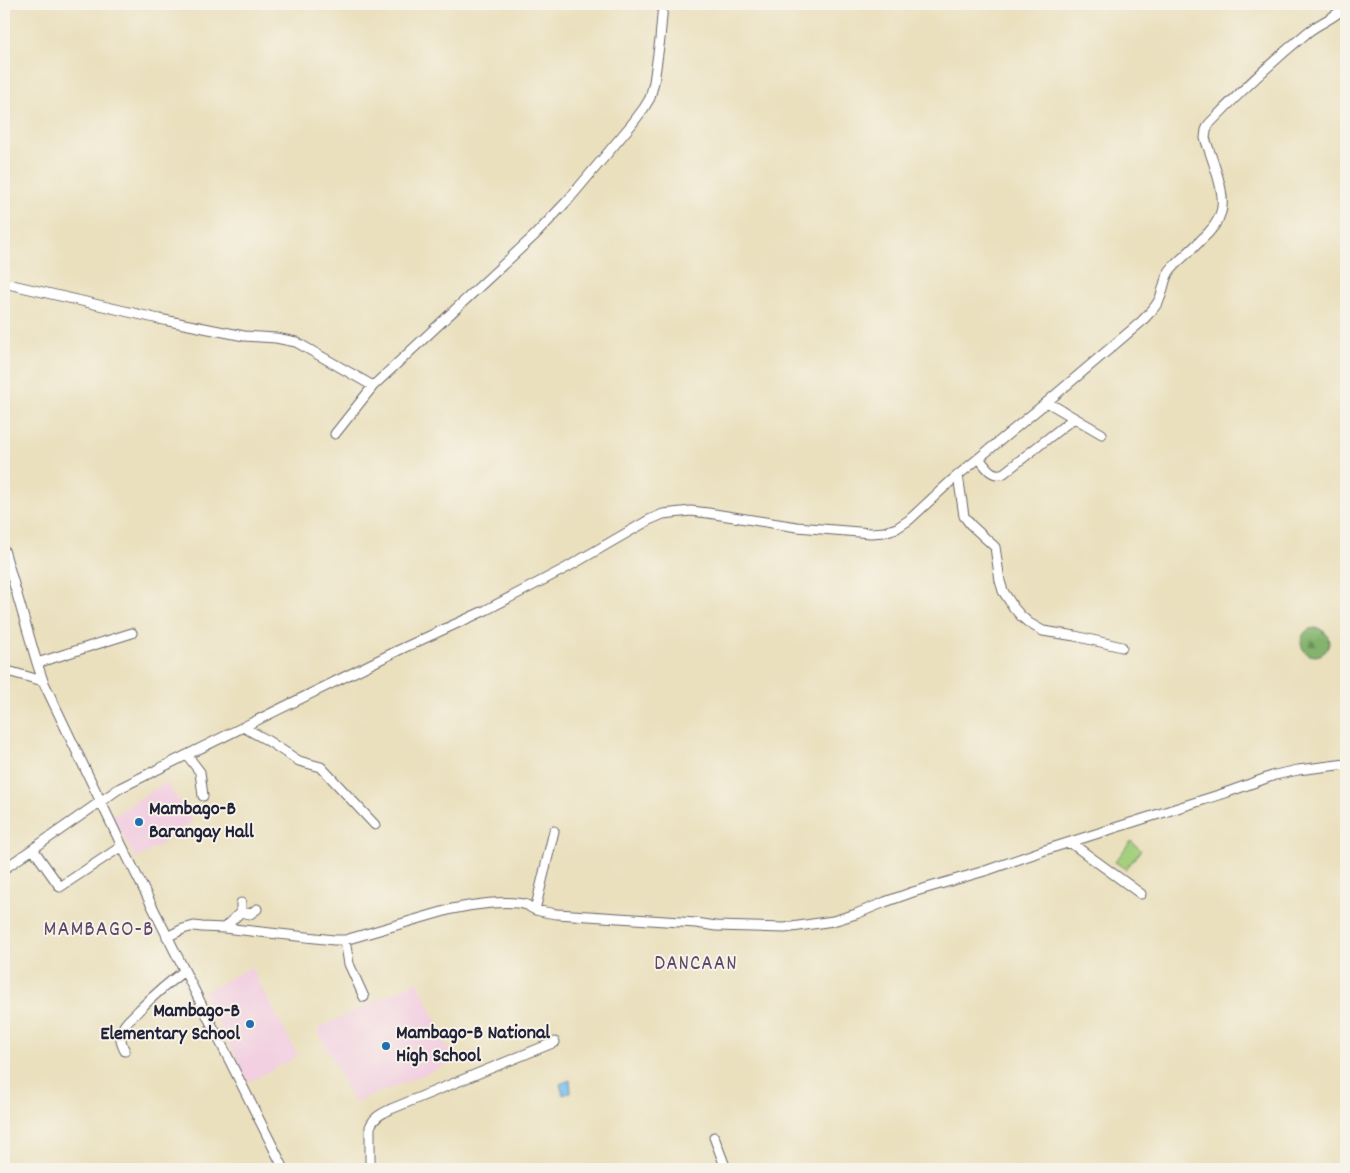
<svg xmlns="http://www.w3.org/2000/svg" width="1350" height="1173" font-family="Dekko,sans-serif">
	<style>
		.built { fill: #f2cfe1 }
		.forest { fill: url(#forest-firs); stroke: #536a54 }
		.pitch { fill: #a5d17e; stroke: #647a5c }
		.water { fill: url(#water-ripples); stroke: #4c7195 }
		.lines { fill: none; stroke-linecap: round; stroke-linejoin: round }
		.minor-casing { stroke: #686469; stroke-width: 11 }
		.minor { stroke: #fff; stroke-width: 9 }
		.poi-dot { fill: #1f6fb2; stroke: #f7f3e8; stroke-width: 2 }
		.labels { text-anchor: middle; dominant-baseline: central; stroke-width: 4; stroke-linejoin: round; paint-order: stroke }
		.poi-label { font-size: 20px; font-weight: bold; fill: #22223b; stroke: #f7f3e8; text-anchor: start }
		.neighbourhood-label { font-size: 21px; letter-spacing: 1px; fill: #604a6c; stroke: #f7f3e8 }
		.quarter-label { font-size: 22px; letter-spacing: 1px; fill: #604a6c; stroke: #f7f3e8 }
	</style>
	<defs>
		<pattern id="forest-firs" width="22" height="20" patternUnits="userSpaceOnUse" patternTransform="scale(1.25)"><rect width="22" height="20" fill="#84b36d"/><path d="M5 1l3.5 6h-7zM16 11l3.5 6h-7z" fill="#6c915b"/></pattern>
		<pattern id="water-ripples" width="26" height="14" patternUnits="userSpaceOnUse" patternTransform="scale(1.25)"><rect width="26" height="14" fill="#77c0ef"/><path d="M2 4q2-2 4 0t4 0M15 11q2-2 4 0t4 0" fill="none" stroke="#619cc3"/></pattern>
	</defs>
	<rect width="100%" height="100%" fill="#f7f3e8"/>
	<filter id="ink" filterUnits="userSpaceOnUse"><feTurbulence type="fractalNoise" baseFrequency=".02" numOctaves="2"/><feDisplacementMap in="SourceGraphic" scale="10" xChannelSelector="R" yChannelSelector="G"/><feConvolveMatrix kernelMatrix="1 2 1 2 8 2 1 2 1" color-interpolation-filters="sRGB"/></filter>
	<filter id="wash" filterUnits="userSpaceOnUse"><feTurbulence type="fractalNoise" baseFrequency=".0096" numOctaves="4" result="noise"/><feDisplacementMap in="SourceGraphic" scale="20" xChannelSelector="R" yChannelSelector="G"/><feGaussianBlur stdDeviation="1.12" result="paint"/><feColorMatrix in="noise" values="0 0 0 0 0 0 0 0 0 0 0 0 0 0 0 0 0 1.4 0 .05"/><feComposite in="paint" operator="in"/></filter>
	<g filter="url(#wash)">
		<rect width="100%" height="100%" fill="#eae0be"/>
		<path class="built" d="M166,782L193,821L163,843L136,859L112,816Z
			M251,967L298,1056L249,1082L202,993Z
			M418,981L454,1062L354,1103L317,1029Z"/>
		<path class="forest" d="M1301 642a14 14 0 1 1 28 0a14 14 0 1 1-28 0Z"/>
		<path class="pitch" d="M1131,841L1141,850L1126,869L1115,862Z"/>
		<path class="water" d="M570,1080L571,1092L563,1095L560,1084Z"/>
	</g>
	<g filter="url(#ink)">
		<g class="lines">
			<g class="minor-casing">
				<path id="minor" d="M4,283L159,319L244,336L276,338L296,342L373,386
					M1047,402L1102,434
					M335,434L373,386L535,235L569,199L632,124L644,108L650,98L654,82L660,39L663,4
					M979,458C986,467 992,478 1004,473L1074,418
					M958,475L964,516L971,525L995,547L1000,581L1003,591L1014,608L1021,616L1029,623L1043,631L1075,636L1122,647
					M4,550L37,663L43,681L122,846L284,1169
					M37,663L132,633
					M4,670L43,681
					M243,727L265,739L299,761L321,767L375,825
					M187,755L200,772L203,796
					M1071,843L1141,894
					M33,849L60,887L122,846
					M4,869L120,788L399,650L486,610L566,568L649,520L663,514L691,511L708,513L797,527L871,533L884,532L897,528L909,520L951,481L1047,402L1141,322C1148,314 1156,308 1160,298C1164,289 1164,277 1171,269C1180,259 1192,250 1201,240C1209,233 1218,223 1221,212C1227,194 1211,157 1205,138L1206,130L1209,124C1240,92 1274,60 1308,32C1321,22 1335,18 1346,6
					M535,910L554,831
					M241,912L250,914L257,909
					M224,928L241,912V903
					M167,937L183,929L194,926L202,927L224,928L334,940H345L452,909C471,905 508,899 527,905C529,906 532,909 534,909C541,912 550,913 557,914L696,923L716,926L785,928L833,921L856,914L885,902L913,892L988,870L1042,851L1225,793L1275,775L1298,770L1346,764
					M345,940L349,964L364,997
					M125,1051C121,1044 119,1036 123,1028C126,1021 134,1016 139,1010C153,996 168,983 184,971
					M714,1137L726,1169
					M370,1169V1127C374,1117 381,1114 391,1109L555,1042"/>
			</g>
			<use href="#minor" class="minor"/>
		</g>
	</g>
	<g class="poi-dot">
		<circle cx="139" cy="822" r="5"/>
		<circle cx="250" cy="1024" r="5"/>
		<circle cx="386" cy="1046" r="5"/>
	</g>
	<g class="labels">
		<g class="poi-label">
			<text x="149" y="810">Mambago-B<tspan x="149" dy="23">Barangay Hall</tspan></text>
			<text x="240" y="1012" text-anchor="end">Mambago-B<tspan x="240" dy="23">Elementary School</tspan></text>
			<text x="396" y="1034">Mambago-B National<tspan x="396" dy="23">High School</tspan></text>
		</g>
		<g class="neighbourhood-label">
			<text x="696" y="965">DANCAAN</text>
		</g>
		<g class="quarter-label">
			<text x="99" y="930">MAMBAGO-B</text>
		</g>
	</g>
	<rect width="1350" height="1173" fill="none" stroke="#f7f3e8" stroke-width="20"/>
</svg>
